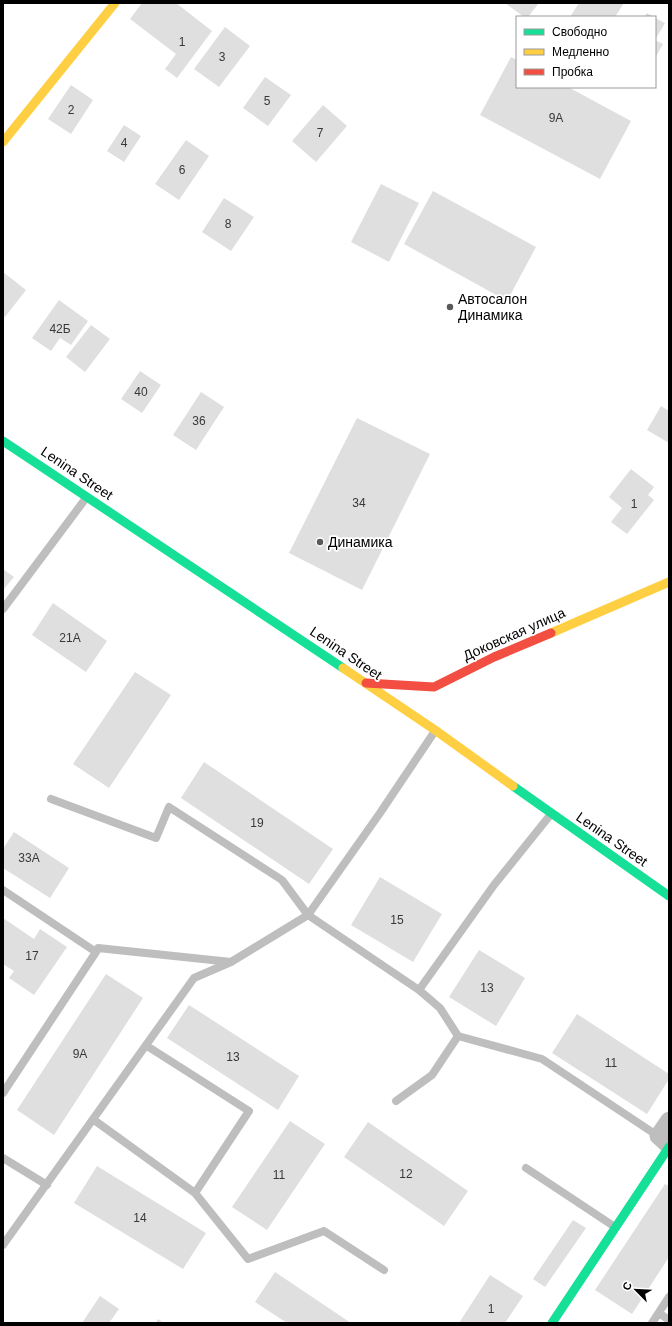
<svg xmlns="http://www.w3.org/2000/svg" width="672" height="1326" font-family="Helvetica,sans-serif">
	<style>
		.building { fill: #dfdfdf }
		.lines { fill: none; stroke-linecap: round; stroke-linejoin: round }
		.lane { stroke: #bebebe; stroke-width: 8 }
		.street { stroke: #bebebe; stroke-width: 17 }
		.fast { stroke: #16e098; stroke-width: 9 }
		.slow { stroke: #ffcf43; stroke-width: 9 }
		.jam { stroke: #f24e42; stroke-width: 9 }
		.poi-dot { fill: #595959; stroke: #fff; stroke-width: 1.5 }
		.labels { text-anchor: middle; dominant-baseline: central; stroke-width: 3.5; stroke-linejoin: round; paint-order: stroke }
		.number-label { font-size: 12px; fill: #383838 }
		.poi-label { font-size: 14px; fill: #000; stroke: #fff; text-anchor: start }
		.street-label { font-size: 14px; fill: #000; stroke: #fff }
	</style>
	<rect width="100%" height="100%" fill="#fff"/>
	<path class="building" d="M142,3H176L212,31L177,78L165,69L176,54L130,19Z
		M505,3H539L528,17H524Z
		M579,3H624L615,17H570Z
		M647,13L654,17H644Z
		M655,18L665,23L655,40L663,44L655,58Z
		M225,27L250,46L219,87L194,69Z
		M511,57L517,60V87H568L631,121L600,179L480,115Z
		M265,77L291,95L268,126L243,108Z
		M71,85L93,100L71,134L48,119Z
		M323,105L347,126L316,162L292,141Z
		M124,125L141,136L124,162L107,151Z
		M186,140L209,156L179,200L155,184Z
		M381,184L419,203L389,262L351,242Z
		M433,191L536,247L507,301L404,244Z
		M224,198L254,217L231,251L202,232Z
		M3,272L26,290L5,317L3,316Z
		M59,300L88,321L71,345L60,338L51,351L32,338Z
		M91,325L110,339L85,372L66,357Z
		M140,371L161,385L142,413L121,399Z
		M201,392L224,407L196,450L173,435Z
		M661,406L669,411V443L647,430Z
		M357,418L430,454L362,590L289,553Z
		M631,469L654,487L648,495L654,500L627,534L611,522L622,508L609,497Z
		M3,569L14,577L3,590Z
		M53,603L107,641L86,672L32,635Z
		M135,672L171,695L109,788L73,764Z
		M204,762L333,849L309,884L181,798Z
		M14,832L69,868L50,898L3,868V849Z
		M380,877L442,914L413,962L351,925Z
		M3,918L34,939L40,929L67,947L34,995L9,978L14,971L3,964Z
		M479,950L525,978L496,1026L449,997Z
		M106,974L143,998L54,1135L17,1110Z
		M189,1005L299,1076L278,1110L167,1038Z
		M577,1014L669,1074V1079L647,1114L552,1053Z
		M290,1121L325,1144L267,1230L232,1207Z
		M368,1122L468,1191L444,1226L344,1157Z
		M97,1166L206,1233L183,1269L74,1203Z
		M665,1184L669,1186V1257L632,1314L595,1290Z
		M573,1220L586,1228L545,1287L533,1279Z
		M275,1272L351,1323H287L255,1302Z
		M490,1275L523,1296L505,1323H459Z
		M100,1296L119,1309L109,1323H82Z
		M158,1319L164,1323H156Z"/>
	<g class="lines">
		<path class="lane" d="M3,609L86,498
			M51,799L156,838L169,807L282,880L308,915L419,990
			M3,890L96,952
			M458,1036L542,1059L658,1136
			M3,1093L96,952L98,948L231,962
			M396,1101L432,1075L458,1036L440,1008L419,990L494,885L551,814
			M94,1120L195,1193L249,1111L147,1046
			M3,1158L47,1185
			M526,1168L615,1227
			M195,1193L248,1259L324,1231L384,1270
			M3,1245L194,978L231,962L308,915L380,813L435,731
			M659,1313L669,1320
			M652,1323L669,1297"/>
		<path class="street" d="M669,1120L658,1136L669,1146"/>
		<path class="fast" d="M3,441L343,668
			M513,786L669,896
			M552,1323L669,1147"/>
		<path class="slow" d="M3,142L115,3
			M551,633L669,582
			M343,668L435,730L513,786"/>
		<path class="jam" d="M366,683L434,687L494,657L551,633"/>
	</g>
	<g class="poi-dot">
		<circle cx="450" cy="307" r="4"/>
		<circle cx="320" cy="542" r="4"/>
	</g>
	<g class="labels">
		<g class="number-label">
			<text x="182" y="42">1</text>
			<text x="222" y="57">3</text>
			<text x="267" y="101">5</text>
			<text x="71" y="110">2</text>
			<text x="556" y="118">9А</text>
			<text x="320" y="133">7</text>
			<text x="124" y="143">4</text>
			<text x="182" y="170">6</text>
			<text x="228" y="224">8</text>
			<text x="60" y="329">42Б</text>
			<text x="141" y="392">40</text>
			<text x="199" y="421">36</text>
			<text x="359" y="503">34</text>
			<text x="634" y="504">1</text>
			<text x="70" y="638">21А</text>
			<text x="257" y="823">19</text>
			<text x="29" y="858">33А</text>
			<text x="397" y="920">15</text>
			<text x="32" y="956">17</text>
			<text x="487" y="988">13</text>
			<text x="80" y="1054">9А</text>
			<text x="233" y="1057">13</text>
			<text x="611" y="1063">11</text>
			<text x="406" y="1174">12</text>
			<text x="279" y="1175">11</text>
			<text x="140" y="1218">14</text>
			<text x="491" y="1309">1</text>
		</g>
		<g class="poi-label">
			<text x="458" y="299">Автосалон<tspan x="458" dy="16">Динамика</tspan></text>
			<text x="328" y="542">Динамика</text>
		</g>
		<g class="street-label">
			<text transform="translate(77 473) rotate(34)">Lenina Street</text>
			<text transform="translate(514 634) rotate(-24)">Доковская улица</text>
			<text transform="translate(346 653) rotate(34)">Lenina Street</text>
			<text transform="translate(612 839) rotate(35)">Lenina Street</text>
		</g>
	</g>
	<rect width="672" height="1326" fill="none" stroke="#000000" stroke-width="8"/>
	<rect x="516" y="16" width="140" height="72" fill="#ffffff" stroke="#999999"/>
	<rect x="524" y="29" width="20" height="6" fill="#16e098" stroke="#999999"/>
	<text x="552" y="36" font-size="12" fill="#000000">Свободно</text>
	<rect x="524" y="49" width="20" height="6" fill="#ffcf43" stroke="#999999"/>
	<text x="552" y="56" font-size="12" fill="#000000">Медленно</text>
	<rect x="524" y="69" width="20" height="6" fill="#f24e42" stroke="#999999"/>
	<text x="552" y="76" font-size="12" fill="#000000">Пробка</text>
	<g transform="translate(636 1290) rotate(294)" stroke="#ffffff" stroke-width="3" paint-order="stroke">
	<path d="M0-3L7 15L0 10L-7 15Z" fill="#000000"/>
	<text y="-6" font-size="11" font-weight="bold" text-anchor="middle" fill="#000000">С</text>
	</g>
</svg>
